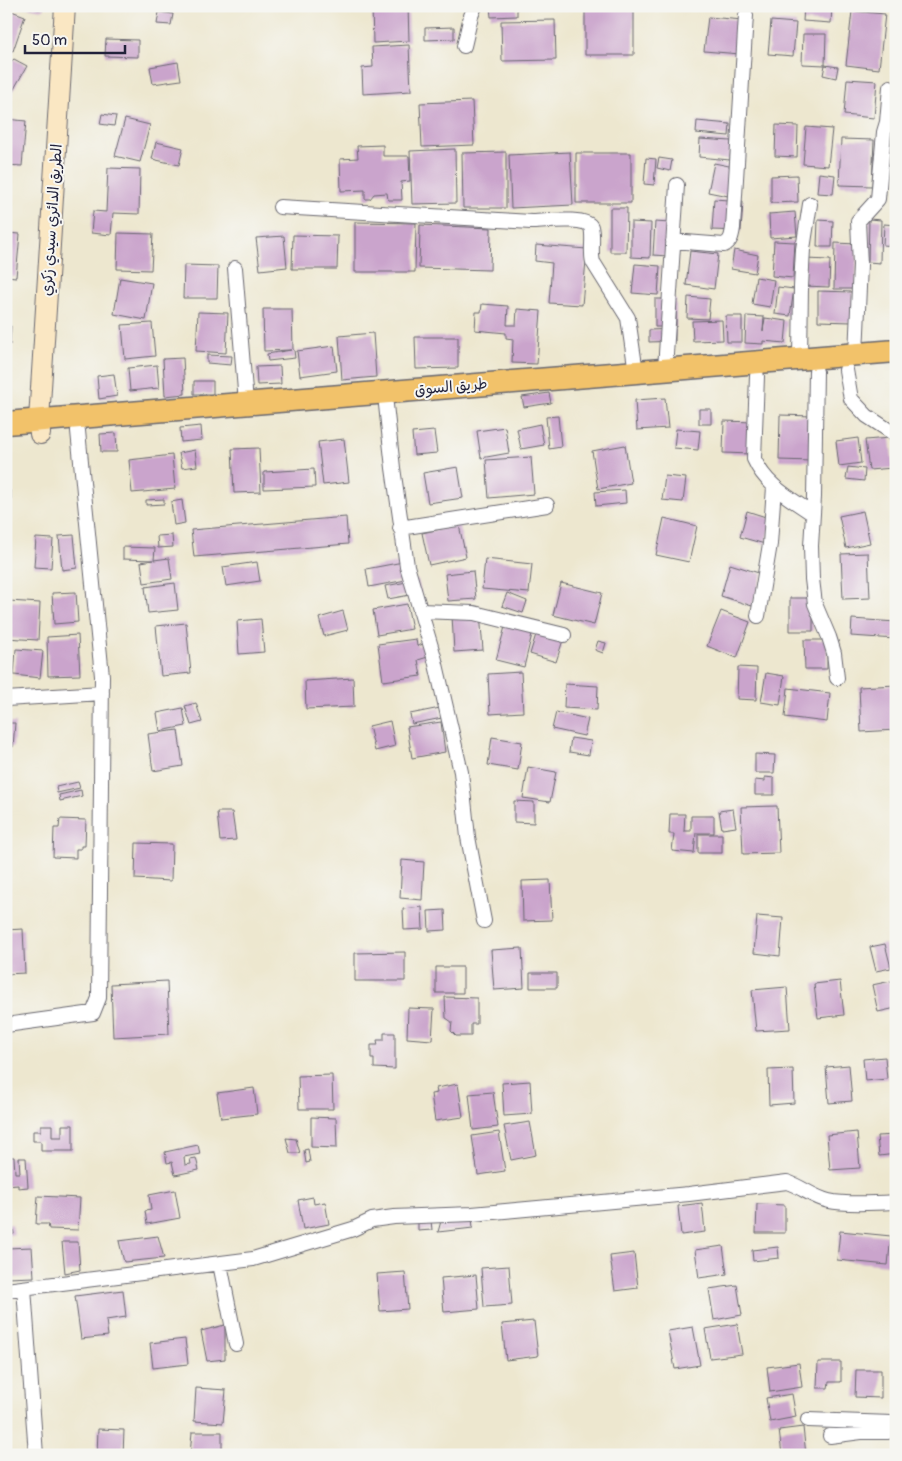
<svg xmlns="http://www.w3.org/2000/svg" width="902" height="1461" font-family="Pangolin,'Playpen Sans Arabic',sans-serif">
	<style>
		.building { fill: #caa4cc }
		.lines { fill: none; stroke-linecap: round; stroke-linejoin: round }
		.street-casing { stroke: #69676f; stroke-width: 16 }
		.secondary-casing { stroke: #69676f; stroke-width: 22 }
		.primary-casing { stroke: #69676f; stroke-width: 25 }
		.street { stroke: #fff; stroke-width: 14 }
		.secondary { stroke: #fae7c3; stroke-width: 20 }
		.primary { stroke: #f2c26a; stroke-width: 22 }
		.labels { text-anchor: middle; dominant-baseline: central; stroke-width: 4; stroke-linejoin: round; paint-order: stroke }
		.street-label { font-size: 15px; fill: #22223b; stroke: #f6f6f2 }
	</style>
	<rect width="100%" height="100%" fill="#f6f6f2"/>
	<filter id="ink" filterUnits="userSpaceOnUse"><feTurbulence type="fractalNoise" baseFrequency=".02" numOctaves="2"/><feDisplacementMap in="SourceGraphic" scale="10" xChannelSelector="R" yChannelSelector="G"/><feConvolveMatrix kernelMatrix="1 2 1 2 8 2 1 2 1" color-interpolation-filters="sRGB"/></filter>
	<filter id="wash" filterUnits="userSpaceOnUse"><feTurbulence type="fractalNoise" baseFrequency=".0096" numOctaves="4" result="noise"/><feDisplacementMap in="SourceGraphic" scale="20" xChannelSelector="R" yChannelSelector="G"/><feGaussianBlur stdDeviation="1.12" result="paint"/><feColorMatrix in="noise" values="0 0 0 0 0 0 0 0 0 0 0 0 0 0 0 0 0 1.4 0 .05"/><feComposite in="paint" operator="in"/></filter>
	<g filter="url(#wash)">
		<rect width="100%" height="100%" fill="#ede7cf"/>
		<g id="blocks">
			<path class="building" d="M21,6H44L43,10Z
				M372,6H408L409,41L373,43Z
				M490,6H517V16L491,17Z
				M585,6H634V55H585Z
				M775,6H795V10L775,8Z
				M804,6H832L831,23L803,21Z
				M6,9L25,16L13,51L6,49Z
				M852,11L885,14L879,69L846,65Z
				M159,12L173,14L171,25L157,24Z
				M708,17L743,20L740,54L704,51Z
				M555,20L556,60L502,61L501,21Z
				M771,21L796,23L793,56L768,54Z
				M454,27V39L425,40V28Z
				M803,34H826L825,65L802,64Z
				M106,39L138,40V57L105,56Z
				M409,45L411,91L363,94L362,68L373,67L372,47Z
				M6,59L10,62L14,59L27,66L6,103Z
				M178,62L181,80L153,84L150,67Z
				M825,65L838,67L836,78L823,75Z
				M847,79L877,81L874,118L844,115Z
				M472,101L474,145L422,147L420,103Z
				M102,114L116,116L114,126L100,124Z
				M6,119L26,121L22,166L6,165Z
				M125,119L150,125L140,162L115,156Z
				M697,121L730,124L729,136L696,133Z
				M776,125L798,126L797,157L775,156Z
				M806,127L832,129L828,166L803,164Z
				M700,139L731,141L730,160L699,157Z
				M841,139L874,140L872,186L839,185Z
				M156,142L183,148L179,165L152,159Z
				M383,145V156H409L410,181L401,182L402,200H388L387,193L374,194L370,199H365V190L341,191L340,159L358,158L357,146Z
				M455,149L456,203L412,204L410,151Z
				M506,152V208H463L462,153Z
				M570,152L573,205L511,208L509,155Z
				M576,153H631V203H576Z
				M646,158L656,159L654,185L644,184Z
				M659,158L672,160L670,171L657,168Z
				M714,163L739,168L733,197L708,192Z
				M108,168L140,169L139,214L113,213L111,235L91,233L93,211L106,212Z
				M819,173L835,175L833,194L817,193Z
				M797,175L798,202L771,203V176Z
				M6,185H11L8,223H6Z
				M714,199L743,201L741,231L712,230Z
				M610,208H627L626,252H610Z
				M795,212L797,236L770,238L769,214Z
				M869,219L881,220L880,263L868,262Z
				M818,220L833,221L832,247H817Z
				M355,222L416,223L415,272H355Z
				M631,222L651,223L650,258L631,257Z
				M655,222L670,223L668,256L653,255Z
				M884,224L896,225V246L883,245Z
				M420,225L491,228L490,270L419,268Z
				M6,233L20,234L16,277L6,276Z
				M118,233L153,234L151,270L117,269Z
				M293,235L338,236L337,269H292Z
				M284,236L287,267L260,270L256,238Z
				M774,241L795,242L793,278L772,276Z
				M835,243L857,244L856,289H834Z
				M536,245L587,249L582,305L549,303L552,263L535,261Z
				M734,250L758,255L755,273L731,269Z
				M690,251L718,254L714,289L686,285Z
				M805,259L830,260L829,287L804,286Z
				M635,264L660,266L658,295L632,293Z
				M184,265L218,266L217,298H183Z
				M756,277L774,280L770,307L752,304Z
				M120,278L152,283L146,320L114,314Z
				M778,287L794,289L790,316L775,314Z
				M818,291L853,292L852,322L818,321Z
				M688,297L710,299L708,319L687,318Z
				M655,299H676V327H655Z
				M482,304L508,306L507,325H516L517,309L541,311L537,364L512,363L513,339L506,338V333L475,330L476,312H481Z
				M263,309H292L293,350H294L295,358L268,361L267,354L291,350L264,351Z
				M198,312L228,313L226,353L196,351Z
				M726,316H742V342H727Z
				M746,316L764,317L763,331L765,318L787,321L785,343L763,341V344L745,343Z
				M722,320L723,340L693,341L692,321Z
				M152,323L155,356L125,359L122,325Z
				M6,326H11L10,345H6Z
				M675,329V341L649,342V330Z
				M373,333L376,377L342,380L339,336Z
				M415,337H458V368L416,369Z
				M334,346L337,371L300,376L297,351Z
				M207,355L232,356L231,365L207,363Z
				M183,358L185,394L165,396L163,359Z
				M157,365L159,388L130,391L128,368Z
				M280,366L281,384L257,385L256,367Z
				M114,374L117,396L99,399L97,376Z
				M194,381H213V394H194Z
				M549,393L551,403L524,407L522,397Z
				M665,398L668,428L637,430L635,400Z
				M699,409H711V424H699Z
				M780,415L813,416L812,461L779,460Z
				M558,416L561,447L549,449L546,417Z
				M724,421L753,422L752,454L723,453Z
				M540,424L544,445L521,449L517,429Z
				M201,426L202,440L181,442L180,428Z
				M505,427L509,453L481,458L477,431Z
				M676,429L700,431L698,450L674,448Z
				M434,431L437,453L414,455L412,433Z
				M116,433L117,452H101L100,434Z
				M858,438L861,463L839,466L836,441Z
				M890,438L893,468L869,470L865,440Z
				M344,439L349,482L323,485L318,442Z
				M625,445L631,483L598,489L592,451Z
				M259,448L261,492L234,493L232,449Z
				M195,450L197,466L182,468L179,453Z
				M172,455L175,489L132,493L129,460Z
				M531,457L534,494L489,498L486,460Z
				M458,467L463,498L428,503L423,473Z
				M848,467L865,469L864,481L846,479Z
				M314,469L315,487L264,489V472Z
				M665,476L686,478L683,502L662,500Z
				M625,490L626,503L596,506L595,492Z
				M6,491H11V508H6Z
				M164,499V504L146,505V500Z
				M182,500L185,523L174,525L171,502Z
				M747,511L772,519L765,544L740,537Z
				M863,511L870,543L846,548L839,516Z
				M346,517L348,544L194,557L191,530Z
				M664,518L697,526L689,562L656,555Z
				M6,519H9L8,537H6Z
				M459,525L466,557L429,565L422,533Z
				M74,535L77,568L62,570L59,536Z
				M172,535L173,547L158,548L157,536Z
				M36,538L53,539L51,568L34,567Z
				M123,547L155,548L154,560L169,558L172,579L144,583L141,562L153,560L123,559Z
				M868,553L870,598L843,599L841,554Z
				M485,559L532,564L529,593L482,589Z
				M257,562L260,581L226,586L223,567Z
				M403,562L406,580L369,587L366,569Z
				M730,564L762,574L752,606L721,596Z
				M473,571L476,599L448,601L445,574Z
				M418,580L421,593L388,599L385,586Z
				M175,583L178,610L148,613L145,587Z
				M561,583L602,593L594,625L553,615Z
				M76,592L78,622L54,624L52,593Z
				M507,593L527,601L523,613L502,606Z
				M790,598H813V631H790Z
				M9,601L40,603L38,640L6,638Z
				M407,604L412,629L377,635L373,610Z
				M343,611L348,630L324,636L319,618Z
				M721,611L750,622L737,658L707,646Z
				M480,613L483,650L454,652L452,615Z
				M261,619L264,652L239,654L237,621Z
				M852,619L896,622V639L851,636Z
				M186,623L191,673L161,676L156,626Z
				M506,623L533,630L524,667L496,660Z
				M537,631L563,640L556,662L530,654Z
				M78,635L80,675L48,676L47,637Z
				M416,639L417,646L427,643L431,656L418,660L421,676L383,681L378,644Z
				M804,640H827V669H805Z
				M598,641L606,643L603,653L595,650Z
				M16,649L43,651L40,678L14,675Z
				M738,667L757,668L756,700L737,699Z
				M521,672L523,712L490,714L488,674Z
				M766,673L784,676L780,705L761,702Z
				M353,678L354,707L306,709L305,681Z
				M565,684L598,686L597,710L564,708Z
				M896,685V730L861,732L859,687Z
				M788,688L830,693L827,722L785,717Z
				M196,703L202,722L191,725L185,706Z
				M183,708L186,726L160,731L157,713Z
				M440,708L442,718L412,724L410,714Z
				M556,712L588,719L584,736L552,729Z
				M390,721L395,746L375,751L369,726Z
				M441,722L445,752L412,758L407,727Z
				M6,723H15L13,747H6Z
				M178,730L183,766L153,771L148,734Z
				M492,737L522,742L518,770L488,765Z
				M571,738L591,741L589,755L569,752Z
				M755,754L775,755L774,773H755Z
				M528,767L556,772L550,802L523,798Z
				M765,777L774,778V795H755V780L765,781Z
				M78,782L80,788L57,793L56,787Z
				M81,790L82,796L60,801L59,795Z
				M514,801L534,802V823L514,822Z
				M777,806L779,853L743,854L741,807Z
				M733,809L736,827L722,829L719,811Z
				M217,812H232L236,840L220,841Z
				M670,814H685L684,831H691V816H714V833H696L694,853L672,851L674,834H669Z
				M60,819L86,820L85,846H81V849H76V858L53,857L54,828H59Z
				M698,834H722V853H698Z
				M136,843L172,844L171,881L135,879Z
				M402,860L424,862L422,900L400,898Z
				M550,880L552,920L523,921L522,881Z
				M422,907L423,929L404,930L403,909Z
				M445,910L446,930L429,931L428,911Z
				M757,916L783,918L780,956L754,953Z
				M23,929L25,973L6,974V930Z
				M885,944L891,968L876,971L870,947Z
				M522,948L524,988L494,990L491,950Z
				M405,952V981H355V953Z
				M436,967H463V993H436Z
				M530,973H557V988H530Z
				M896,980V1008L878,1012L872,985Z
				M167,981L169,1034L113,1037L111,984Z
				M840,981L844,1015L818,1018L814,984Z
				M787,987L790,1029L756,1031L752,990Z
				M445,997L477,998V1024H471V1036H456L451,1031L452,1022L446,1018Z
				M408,1008L434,1009L432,1040L407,1038Z
				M384,1033H395V1069L374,1068V1059H371V1045H378L377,1040H384Z
				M885,1057L887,1079L865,1081L863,1059Z
				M849,1065L852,1101L829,1103L826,1067Z
				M793,1069L794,1103L769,1105L768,1070Z
				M332,1075L333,1109H299L298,1076Z
				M530,1081L532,1114L504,1116L502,1083Z
				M458,1084L463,1117L435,1121L431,1094L437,1093L436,1088Z
				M254,1088L257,1114L221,1118L217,1093Z
				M493,1092L498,1127L473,1130L469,1094Z
				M311,1117L336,1118L337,1148L311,1147Z
				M530,1122L536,1155L511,1160L504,1126Z
				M41,1125H52V1137H62V1125H73V1151H41V1141H33V1131H41Z
				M499,1132L505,1171L478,1175L472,1136Z
				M857,1132L860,1168L830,1170L827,1135Z
				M896,1135V1154L879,1156L877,1136Z
				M286,1138L296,1139L300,1153H290Z
				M198,1145L200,1154L184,1157L185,1165L191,1164L190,1159L196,1158L199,1170L175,1175L172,1162L167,1163L165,1152Z
				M308,1149L310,1162L306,1163L304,1150Z
				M6,1157H14L15,1173H20L19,1158H26L28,1187L18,1188V1185L6,1186Z
				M175,1190L180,1218L147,1224L145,1211L151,1210L149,1195Z
				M38,1196L80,1198L78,1230L49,1229L48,1224H36Z
				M313,1197L314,1204L325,1202L329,1224L303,1229L298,1200Z
				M702,1203L705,1232L681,1235L678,1206Z
				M757,1204L785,1205V1233H756Z
				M472,1218L473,1228L438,1232L441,1221Z
				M431,1221L432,1230L418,1231V1222Z
				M12,1224L14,1234L6,1236V1225Z
				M840,1231L891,1236L888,1265L837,1260Z
				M158,1236L164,1258L124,1262L119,1241Z
				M62,1242H78L80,1270L65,1273Z
				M723,1246L727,1274L699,1278L695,1250Z
				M32,1247L34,1277L8,1278L7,1248Z
				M778,1247L779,1258L753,1261L752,1250Z
				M634,1253L638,1288L615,1291L610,1256Z
				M509,1266L512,1305L484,1307L481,1268Z
				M405,1272L408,1309L380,1311L377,1274Z
				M476,1275L479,1309L444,1312L441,1278Z
				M737,1285L742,1315L714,1320L709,1289Z
				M123,1290L126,1317L106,1320L108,1336L81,1339L75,1296Z
				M534,1321L538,1356L506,1360L502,1324Z
				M737,1324L742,1354L710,1358L705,1329Z
				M225,1325V1359L207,1361L201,1331Z
				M693,1327L700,1365L675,1369L668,1331Z
				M185,1339L188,1364L153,1368L150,1343Z
				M818,1362H841V1382H829L828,1388H817Z
				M799,1363L802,1387L770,1392L767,1367Z
				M856,1370H881V1398L855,1397Z
				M196,1388L226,1390L223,1423L194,1421Z
				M792,1394L796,1417L770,1422L766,1398Z
				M803,1427L806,1455H782L779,1430Z
				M98,1429L124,1430L123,1455H97Z
				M192,1432H222V1455H190Z"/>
		</g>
	</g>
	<g filter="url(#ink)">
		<use href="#blocks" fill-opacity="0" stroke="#69676f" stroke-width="1"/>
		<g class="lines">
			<g class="street-casing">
				<path id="street" d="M464,46L471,16L475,6
					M280,207L531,222C542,222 587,216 591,227C594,238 590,251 593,262L628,318L636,372
					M673,241L724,245C731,242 732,235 733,228L746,15
					M235,268L246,403
					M856,354L860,265L858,221L878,199L884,132L887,122L890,87
					M800,358L801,287L803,249L810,204
					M665,369L677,185
					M846,370L851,399L867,416L896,435
					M816,371L814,497L811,546L812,579L815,604L829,637L834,653L837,678
					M757,376L754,459C766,486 790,498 813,514
					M386,405L393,468L407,566L435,660L461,772L468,837L484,921
					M400,528L547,505
					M420,611L474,613L564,635
					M758,616L770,544L774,487
					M6,699L102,693
					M6,1025L93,1013L99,998L102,676L78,431
					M220,1264L236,1344
					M24,1288L36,1455
					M6,1290L253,1259L353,1229L372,1220L394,1217L472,1214L689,1194L787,1182C802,1187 814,1198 829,1201C846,1205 878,1203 896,1202
					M808,1420L892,1423L896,1424
					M830,1436L861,1432H888"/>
			</g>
			<g class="secondary-casing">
				<path id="secondary" d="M40,434L39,420L65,6"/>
			</g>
			<g class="primary-casing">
				<path id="primary" d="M6,423L896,351"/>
			</g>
			<use href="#street" class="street"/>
			<use href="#secondary" class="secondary"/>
			<use href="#primary" class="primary"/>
		</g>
	</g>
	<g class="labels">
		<g class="street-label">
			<text transform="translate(52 220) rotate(-86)">الطريق الدائري سيدي زكري</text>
			<text transform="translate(451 387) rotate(-5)">طريق السوق</text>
		</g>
	</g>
	<rect width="902" height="1461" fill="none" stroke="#f6f6f2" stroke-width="25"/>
	<path d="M25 45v8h100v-8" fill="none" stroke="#22223b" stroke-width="2.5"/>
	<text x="32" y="45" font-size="15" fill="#22223b" stroke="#f6f6f2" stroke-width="4" paint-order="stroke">50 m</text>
</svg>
